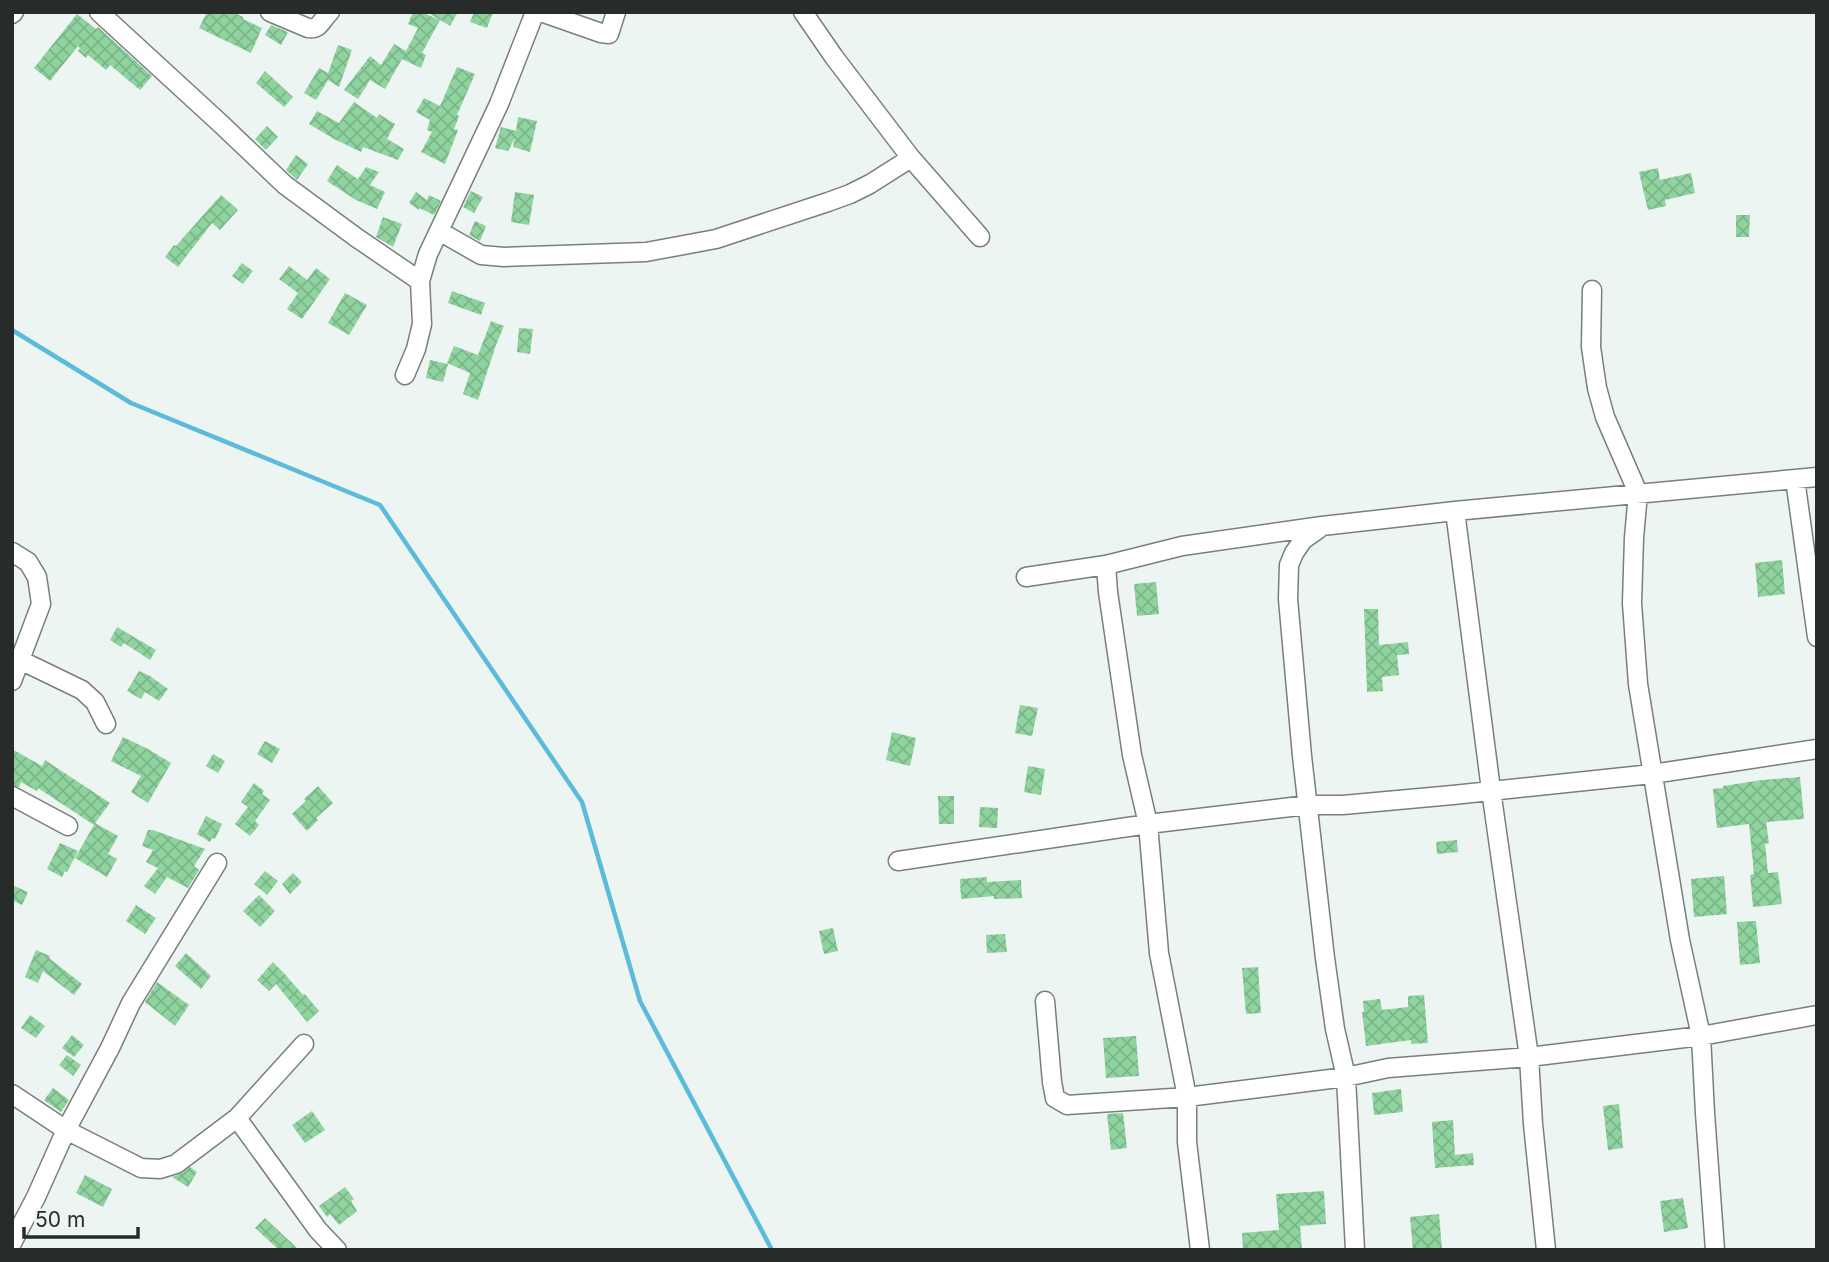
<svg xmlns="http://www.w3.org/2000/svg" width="1829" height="1262" font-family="Inter,sans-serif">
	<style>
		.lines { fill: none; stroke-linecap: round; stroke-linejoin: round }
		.stream { stroke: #5cbbda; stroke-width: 4.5 }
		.building { fill: url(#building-cross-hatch) }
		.minor-casing { stroke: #787f7d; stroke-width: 21 }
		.minor { stroke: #fff; stroke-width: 18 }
	</style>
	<defs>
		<pattern id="building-cross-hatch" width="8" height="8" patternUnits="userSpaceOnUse" patternTransform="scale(1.75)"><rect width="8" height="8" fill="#8fd39f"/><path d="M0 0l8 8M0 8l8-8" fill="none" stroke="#7bb589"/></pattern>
	</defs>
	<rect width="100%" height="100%" fill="#edf5f2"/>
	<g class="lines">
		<path class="stream" d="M12,330L131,403L380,505L582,802L640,1001L772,1250"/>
	</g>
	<path class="building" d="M207,12H233L243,17V19L262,28L251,53L199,28Z
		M413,12H421L440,20L422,53L426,55L421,68L402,59L385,89L370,80L358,99L344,90L370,56L381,65L394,44L406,51L418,28L408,24Z
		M427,12H458L450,26Z
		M474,12H493L487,28L470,22Z
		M77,14L96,29L98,27L152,76L140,90L110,65L106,70L88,55L86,58L78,51L80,48L78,46L50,81L34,68Z
		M271,25L288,32L281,45L265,35Z
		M338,45L352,50L339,87L328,80L316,100L304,93L319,68L328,73Z
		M457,67L475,74L457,115L459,116L454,129L458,130L445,164L421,152L432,132L427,130L430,120L416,112L424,98L440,106Z
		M265,71L293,97L284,107L256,83Z
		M354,102L377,118L379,114L395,124L387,139L404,149L398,160L363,147L361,152L334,139L309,124L317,111L339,123Z
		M518,117L537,121L530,152L513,147L515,138L508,151L495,148L501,127L516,131Z
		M267,126L278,137L266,150L255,139Z
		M296,155L308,164L297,180L286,170Z
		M337,165L358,179L366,167L379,172L370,185L385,192L377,209L356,200L327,181Z
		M1658,168L1660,180L1691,173L1695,193L1665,200L1666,206L1648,210L1639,172Z
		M471,191L483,197L474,213L463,207Z
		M416,192L427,200L429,195L441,201L434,215L419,208V210L409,203Z
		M515,192L534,195L529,225L511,222Z
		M221,195L238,210L220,230L212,223L178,267L165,257L174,245L176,246Z
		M1736,215H1750L1749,237H1736Z
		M383,217L402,224L393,247L376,237Z
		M475,221L486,226L480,241L469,235Z
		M242,263L253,271L243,284L232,276Z
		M289,266L307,280L316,268L330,279L302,319L287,309L298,293L279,279Z
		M452,291L485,303L481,315L448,303Z
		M345,293L367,305L349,335L328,323Z
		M491,321L504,326L496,345L478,400L463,394L470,373L447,363L454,346L478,355Z
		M519,328L533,329L530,354L517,352Z
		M430,360L448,364L443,382L426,378Z
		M1782,560L1785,594L1758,597L1755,563Z
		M1156,582L1159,614L1137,616L1134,584Z
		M1364,609H1378L1379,645L1408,642L1409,654L1397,655L1399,675L1382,677L1383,691L1367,692Z
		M117,627L156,650L150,660L124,643L121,647L110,640Z
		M139,671L150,676L168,689L159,701L145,692L141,699L127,691Z
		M1020,705L1038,708L1032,736L1015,733Z
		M892,732L916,738L910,766L886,760Z
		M123,737L148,749L171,763L148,803L131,792L141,776L111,761Z
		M265,741L280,749L272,763L257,754Z
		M12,749L42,766L45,760L110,803L95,823L118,836L108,854L117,859L107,877L75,858L94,825L38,788L37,791L21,782L19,787L12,785Z
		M213,754L225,761L218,773L206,766Z
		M1028,766L1045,769L1041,795L1024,792Z
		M1800,777L1804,819L1766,822L1769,843L1765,844L1768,873L1778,872L1782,904L1753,907L1750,875L1754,874L1749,824L1717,828L1713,789L1723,788V786L1762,780Z
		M254,783L264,791L262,794L270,800L255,821L259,825L250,836L235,824L248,807L241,802Z
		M318,786L333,803L316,818L318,820L307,831L292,814L306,801L304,799Z
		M938,796H954V824H939Z
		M980,807L998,808L997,828L979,827Z
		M206,816L222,824L215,839L212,838L210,842L197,834Z
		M148,830H153L205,849L194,866L199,870L188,888L167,877L155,894L144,886L158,868L146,862L153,850L142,846Z
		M1457,840L1458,852L1437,854L1436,842Z
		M60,843L78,851L67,872L65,871L62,877L47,869Z
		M265,871L278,881L267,895L254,884Z
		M293,873L302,882L290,894L282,884Z
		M1724,876L1727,914L1694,917L1691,879Z
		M987,877V882L1021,880L1022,898L994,899V896L961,899L960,879Z
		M12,885L28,892L22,905L12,900Z
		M259,895L275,911L260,927L243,911Z
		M136,905L156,918L145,934L126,921Z
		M1756,921L1760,963L1740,965L1737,922Z
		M833,928L838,951L824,954L819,931Z
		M1005,934L1007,952L987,953L986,935Z
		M36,950L50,956L49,958L82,984L74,995L43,971L38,983L25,977Z
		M186,953L211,976L201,989L175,966Z
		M273,962L283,972L303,995L305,994L319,1011L307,1022L276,984L269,991L257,980Z
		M1258,967L1261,1013L1246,1014L1242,968Z
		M157,982L189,1005L175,1026L145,1002Z
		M1424,995L1428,1043L1411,1044V1040L1366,1046L1362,1012H1364L1363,1001L1380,999L1382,1010L1408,1007V996Z
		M30,1015L45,1026L36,1038L21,1028Z
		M72,1035L84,1045L74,1057L62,1048Z
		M1136,1036L1139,1076L1106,1078L1103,1038Z
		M67,1055L81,1065L73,1076L59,1065Z
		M53,1088L69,1100L61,1112L44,1100Z
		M1401,1089L1403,1112L1374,1115L1372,1093Z
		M1619,1104L1623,1148L1608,1150L1603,1106Z
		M312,1111L325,1130L305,1143L292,1125Z
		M1123,1113L1127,1148L1111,1150L1107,1114Z
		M1453,1120L1455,1155L1473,1153L1474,1165L1435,1168L1432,1122Z
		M190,1167L197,1172L188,1187L172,1177L182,1173Z
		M85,1175L112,1189L103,1207L76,1193Z
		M345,1187L354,1199L351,1201L357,1211L339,1225L330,1214L327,1217L319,1206Z
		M1324,1191L1326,1224L1300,1226L1302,1250H1243L1242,1233L1279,1230L1276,1194Z
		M1683,1198L1688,1228L1664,1232L1660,1201Z
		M1439,1214L1442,1250H1413L1410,1217Z
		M265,1218L299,1250H279L255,1228Z"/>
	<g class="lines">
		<g class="minor-casing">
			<path id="minor" d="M99,12L221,124L285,185L357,238L420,281
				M270,12L308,28C320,30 321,20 330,12
				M541,12L601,33L609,34L616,12
				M803,12L834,57L911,158L980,237
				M12,14L14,12
				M439,231L481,255L504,257L646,252L716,239L828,202L850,194L870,184L911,158
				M1592,290L1591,347L1597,388L1605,417L1638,493L1634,538L1632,603L1638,684L1680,940L1701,1036L1705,1113L1715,1250
				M405,375L416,349L422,324L420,281L428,254L499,104L535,12
				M1795,479L1817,637
				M1455,511L1491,790L1529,1057L1533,1124L1546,1250
				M1320,528L1303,540L1294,553L1289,565L1288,599L1302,756L1325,958L1335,1029L1346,1077L1355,1250
				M12,552L28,562L37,577L41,604L12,681
				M1106,565L1108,592L1132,755L1148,824L1159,953L1187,1097V1142L1200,1250
				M1026,577L1106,565L1182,546L1322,526L1455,511L1817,477
				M20,660L82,690L95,702L106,724
				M12,796L68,826
				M898,861L1148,824L1308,805H1343L1453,795L1652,774L1817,749
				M1045,1001L1052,1082L1055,1098L1067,1105L1187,1097L1346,1077L1388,1068L1529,1057L1701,1036L1817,1015
				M12,1094L66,1130L141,1168L160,1169L176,1164L237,1118L304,1044
				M237,1118L318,1230L337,1250
				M12,1243L36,1197L66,1130L110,1048L131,1003L217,863"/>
		</g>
		<use href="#minor" class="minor"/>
	</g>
	<rect width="1829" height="1262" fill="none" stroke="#272b2a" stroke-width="28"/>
	<path d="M24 1227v10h114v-10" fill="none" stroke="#272b2a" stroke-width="3.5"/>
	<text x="35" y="1227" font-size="21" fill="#272b2a" stroke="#edf5f2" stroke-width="5" paint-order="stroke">50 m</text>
</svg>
